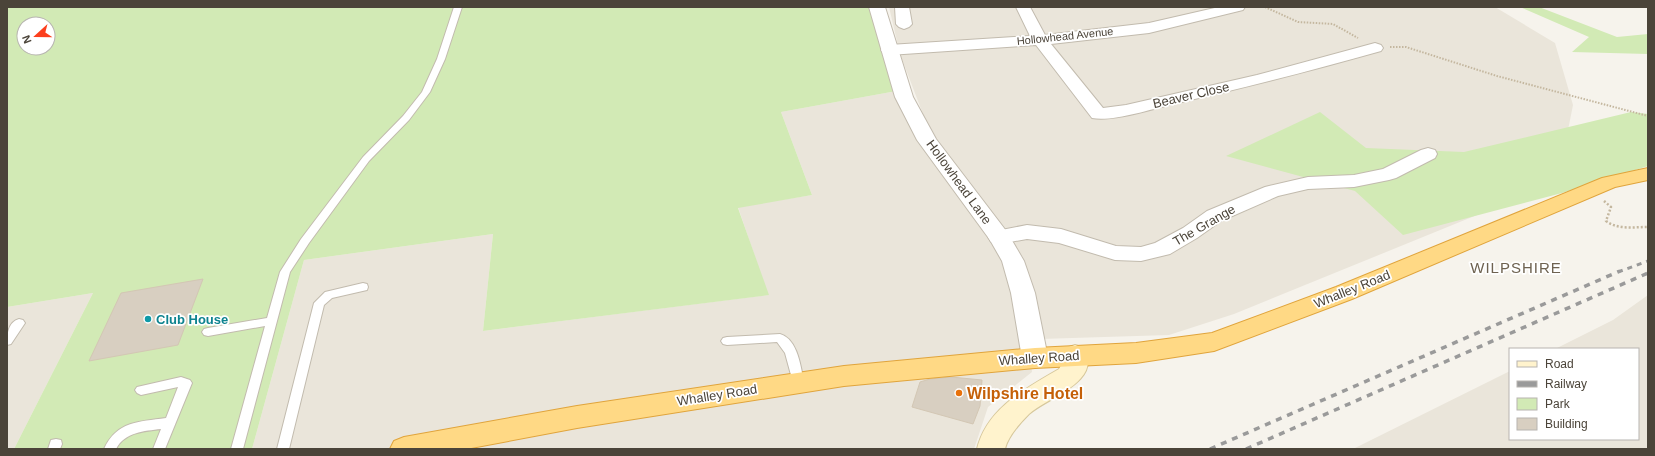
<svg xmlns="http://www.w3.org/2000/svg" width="1655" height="456" font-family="Helvetica,sans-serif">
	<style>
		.residential { fill: #eae5da }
		.green { fill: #d2eab5; fill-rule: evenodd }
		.building { fill: #d8cfc1; stroke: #d3c7b4 }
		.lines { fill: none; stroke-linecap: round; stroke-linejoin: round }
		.service-casing { stroke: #c2bbae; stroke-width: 2 }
		.minor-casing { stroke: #c2bbae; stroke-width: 2 }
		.tertiary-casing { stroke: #c2bbae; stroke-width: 2 }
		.secondary-casing { stroke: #d6c79b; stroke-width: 2 }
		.trunk-casing { stroke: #e0a43c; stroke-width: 2 }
		.path-far1 { stroke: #c4b79f; stroke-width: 2; stroke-dasharray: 1.5 1.5; stroke-linecap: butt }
		.path { stroke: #c4b79f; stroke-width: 2.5; stroke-dasharray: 2 2; stroke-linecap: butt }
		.service { fill: #fff; fill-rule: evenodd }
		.minor { fill: #fff; fill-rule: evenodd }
		.tertiary { fill: #fff; fill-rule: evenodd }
		.secondary { fill: #fff3cd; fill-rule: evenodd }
		.trunk { fill: #ffd985; fill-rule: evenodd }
		.rail-far1 { stroke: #9a9a9a; stroke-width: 3; stroke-dasharray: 5 5; stroke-linecap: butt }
		.rail { stroke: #9a9a9a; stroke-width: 3.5; stroke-dasharray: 6 6; stroke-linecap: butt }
		.culture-dot { fill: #0f9aa8; stroke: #fff; stroke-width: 1.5 }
		.food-dot { fill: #e8710a; stroke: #fff; stroke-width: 1.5 }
		.labels { text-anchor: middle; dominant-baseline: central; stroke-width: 3.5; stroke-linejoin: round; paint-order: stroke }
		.far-street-label { font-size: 11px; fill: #4b4439; stroke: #fff }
		.street-label { font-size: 13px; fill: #4b4439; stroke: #fff }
		.culture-label { font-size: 13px; font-weight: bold; fill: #0d838f; stroke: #fff; text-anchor: start }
		.quarter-label { font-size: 15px; letter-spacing: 1px; fill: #6e6250; stroke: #fff }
		.near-food-label { font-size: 16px; font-weight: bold; fill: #c56008; stroke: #fff; text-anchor: start }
	</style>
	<rect width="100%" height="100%" fill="#f6f3ec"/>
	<path class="residential" d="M889,7H1495L1555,43L1573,105L1563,155L1504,204L1234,314L1169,335L1040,339L1023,257L931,135L900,54Z
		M902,90L1023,293L1032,372L988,407L974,449H252L304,260L493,234L483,331L768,295L738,207L812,195L781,112Z
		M93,293L14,449H7V307Z
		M1648,295V449H1353L1510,371V439H1638V349H1555L1613,320Z"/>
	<path class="green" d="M7,7H877L902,90L781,112L812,195L738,208L769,295L483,331L493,234L304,260L252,449H14L93,293L7,307ZM24,24H48V48H24Z
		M1520,7H1539L1617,37L1648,34V54L1572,52L1589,37Z
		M1320,112L1366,148L1464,152L1631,112L1648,114V166L1562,193L1403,235L1355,191L1226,156Z"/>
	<path class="building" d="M203,279L178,345L89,361L121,293Z
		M951,377L982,380L980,406L973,424L912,407L920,382L930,379Z"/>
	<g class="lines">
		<g class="service-casing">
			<path id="service" d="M454,7H462L445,59L430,92L409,120L369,161L309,243L290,272L243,449H231L265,326L208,336L204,335L202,332L204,329L208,328L267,318L280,272L301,239L363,157L403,116L422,92L437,59Z
				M363,283L367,284L368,287L367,290L332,298L324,305L289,449H277L314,303L325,292Z
				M19,319L23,320L25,323L11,344L7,345C7,335 8,322 19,319Z
				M780,334C798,339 801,368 804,383L802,386L798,388L794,386L785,353L777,342L727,345L723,344L721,341L723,338L727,337Z
				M181,377L190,380L192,383L165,449H153L161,429C144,431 125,432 116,449H104C117,421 138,422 166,418L178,387L141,395L137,393L135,390L137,387Z
				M56,439L61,440L62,444L60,449H48L51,440Z"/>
		</g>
		<g class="minor-casing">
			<path id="minor" d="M895,7H909L912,24L909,27L904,29L899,27L896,24Z
				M1016,7H1030L1045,35L1149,23L1219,7H1245L1243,10L1149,33L1051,44L1103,108L1126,105L1257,75L1375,43L1381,45L1383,48L1381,51C1310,71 1240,89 1169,105C1149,110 1111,122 1092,118L1036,45L889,55L883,53L881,50L883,47L889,45L1030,36Z
				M1428,148L1435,150L1437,154L1435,158L1396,178L1389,180L1354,187L1308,189L1278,196L1221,221L1197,238L1170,254L1141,261L1115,260L1059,243L1027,239L999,244L991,242L988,237L991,232L1027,225L1061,229L1116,246L1141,247L1155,243L1183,228L1207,211L1265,187L1308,177L1354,175L1383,169L1421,150Z"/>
		</g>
		<g class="tertiary-casing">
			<path id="tertiary" d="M869,7H885L913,97L936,139L1007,232L1024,261L1035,293L1048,358L1044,365L1035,368L1026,365L1022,358L1011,293L1002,261L990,240L917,140L895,97Z"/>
		</g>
		<g class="secondary-casing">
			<path id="secondary" d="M1075,345L1084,348C1103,382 1048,397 1029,414C1020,423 1008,436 1005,449H977C987,408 1025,389 1059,369C1063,363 1062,355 1066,348Z"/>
		</g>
		<g class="trunk-casing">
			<path id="trunk" d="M1648,168V180L1615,187L1352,299L1214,351L1136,363L1035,368L844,386L577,428L466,449H390L394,441L404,437L577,406L844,366L1035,348L1136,343L1212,333L1336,287L1602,178Z"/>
		</g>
		<path class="path-far1" d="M1265,7L1298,22L1333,24L1358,38
			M1390,47H1406L1497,76L1648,116"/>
		<path class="path" d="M1604,201L1611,207L1606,221C1618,230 1634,227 1648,227"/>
		<use href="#service" class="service"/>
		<use href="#minor" class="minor"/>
		<use href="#tertiary" class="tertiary"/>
		<use href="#secondary" class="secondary"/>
		<use href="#trunk" class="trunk"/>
		<path class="rail-far1" d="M1618,272L1648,261"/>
		<path class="rail" d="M1210,449L1620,271
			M1246,449L1648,273"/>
	</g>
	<circle class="culture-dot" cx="148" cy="319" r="4"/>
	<circle class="food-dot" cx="959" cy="393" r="4"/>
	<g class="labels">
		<g class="far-street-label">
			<text transform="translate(1065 36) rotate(-6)">Hollowhead Avenue</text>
		</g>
		<g class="street-label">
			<text transform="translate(1191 95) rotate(-13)">Beaver Close</text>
			<text transform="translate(959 182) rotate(54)">Hollowhead Lane</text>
			<text transform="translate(1204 225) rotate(-30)">The Grange</text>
			<text transform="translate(1352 289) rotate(-22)">Whalley Road</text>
			<text transform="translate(1039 358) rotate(-4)">Whalley Road</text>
			<text transform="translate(717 395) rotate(-9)">Whalley Road</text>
		</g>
		<g class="culture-label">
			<text x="156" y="319">Club House</text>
		</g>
		<g class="quarter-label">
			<text x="1516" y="267">WILPSHIRE</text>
		</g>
		<g class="near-food-label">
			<text x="967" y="393">Wilpshire Hotel</text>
		</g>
	</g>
	<rect width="1655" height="456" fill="none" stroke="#4b4439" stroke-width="16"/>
	<rect x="1509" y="348" width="130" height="92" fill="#ffffff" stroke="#b7b4b0"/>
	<rect x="1517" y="361" width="20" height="6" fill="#fff3cd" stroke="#b7b4b0"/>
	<text x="1545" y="368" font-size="12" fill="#4b4439">Road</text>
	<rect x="1517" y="381" width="20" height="6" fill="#9a9a9a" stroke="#b7b4b0"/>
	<text x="1545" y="388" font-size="12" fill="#4b4439">Railway</text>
	<rect x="1517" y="398" width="20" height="12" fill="#d2eab5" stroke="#b7b4b0"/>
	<text x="1545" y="408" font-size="12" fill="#4b4439">Park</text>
	<rect x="1517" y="418" width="20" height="12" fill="#d8cfc1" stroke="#b7b4b0"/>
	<text x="1545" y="428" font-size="12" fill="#4b4439">Building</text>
	<g transform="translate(36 36) rotate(249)"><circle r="19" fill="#ffffff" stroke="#b7b4b0"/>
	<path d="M0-3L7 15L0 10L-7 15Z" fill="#fc3f1d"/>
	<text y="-6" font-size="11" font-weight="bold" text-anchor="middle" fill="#4b4439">N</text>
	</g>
</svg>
